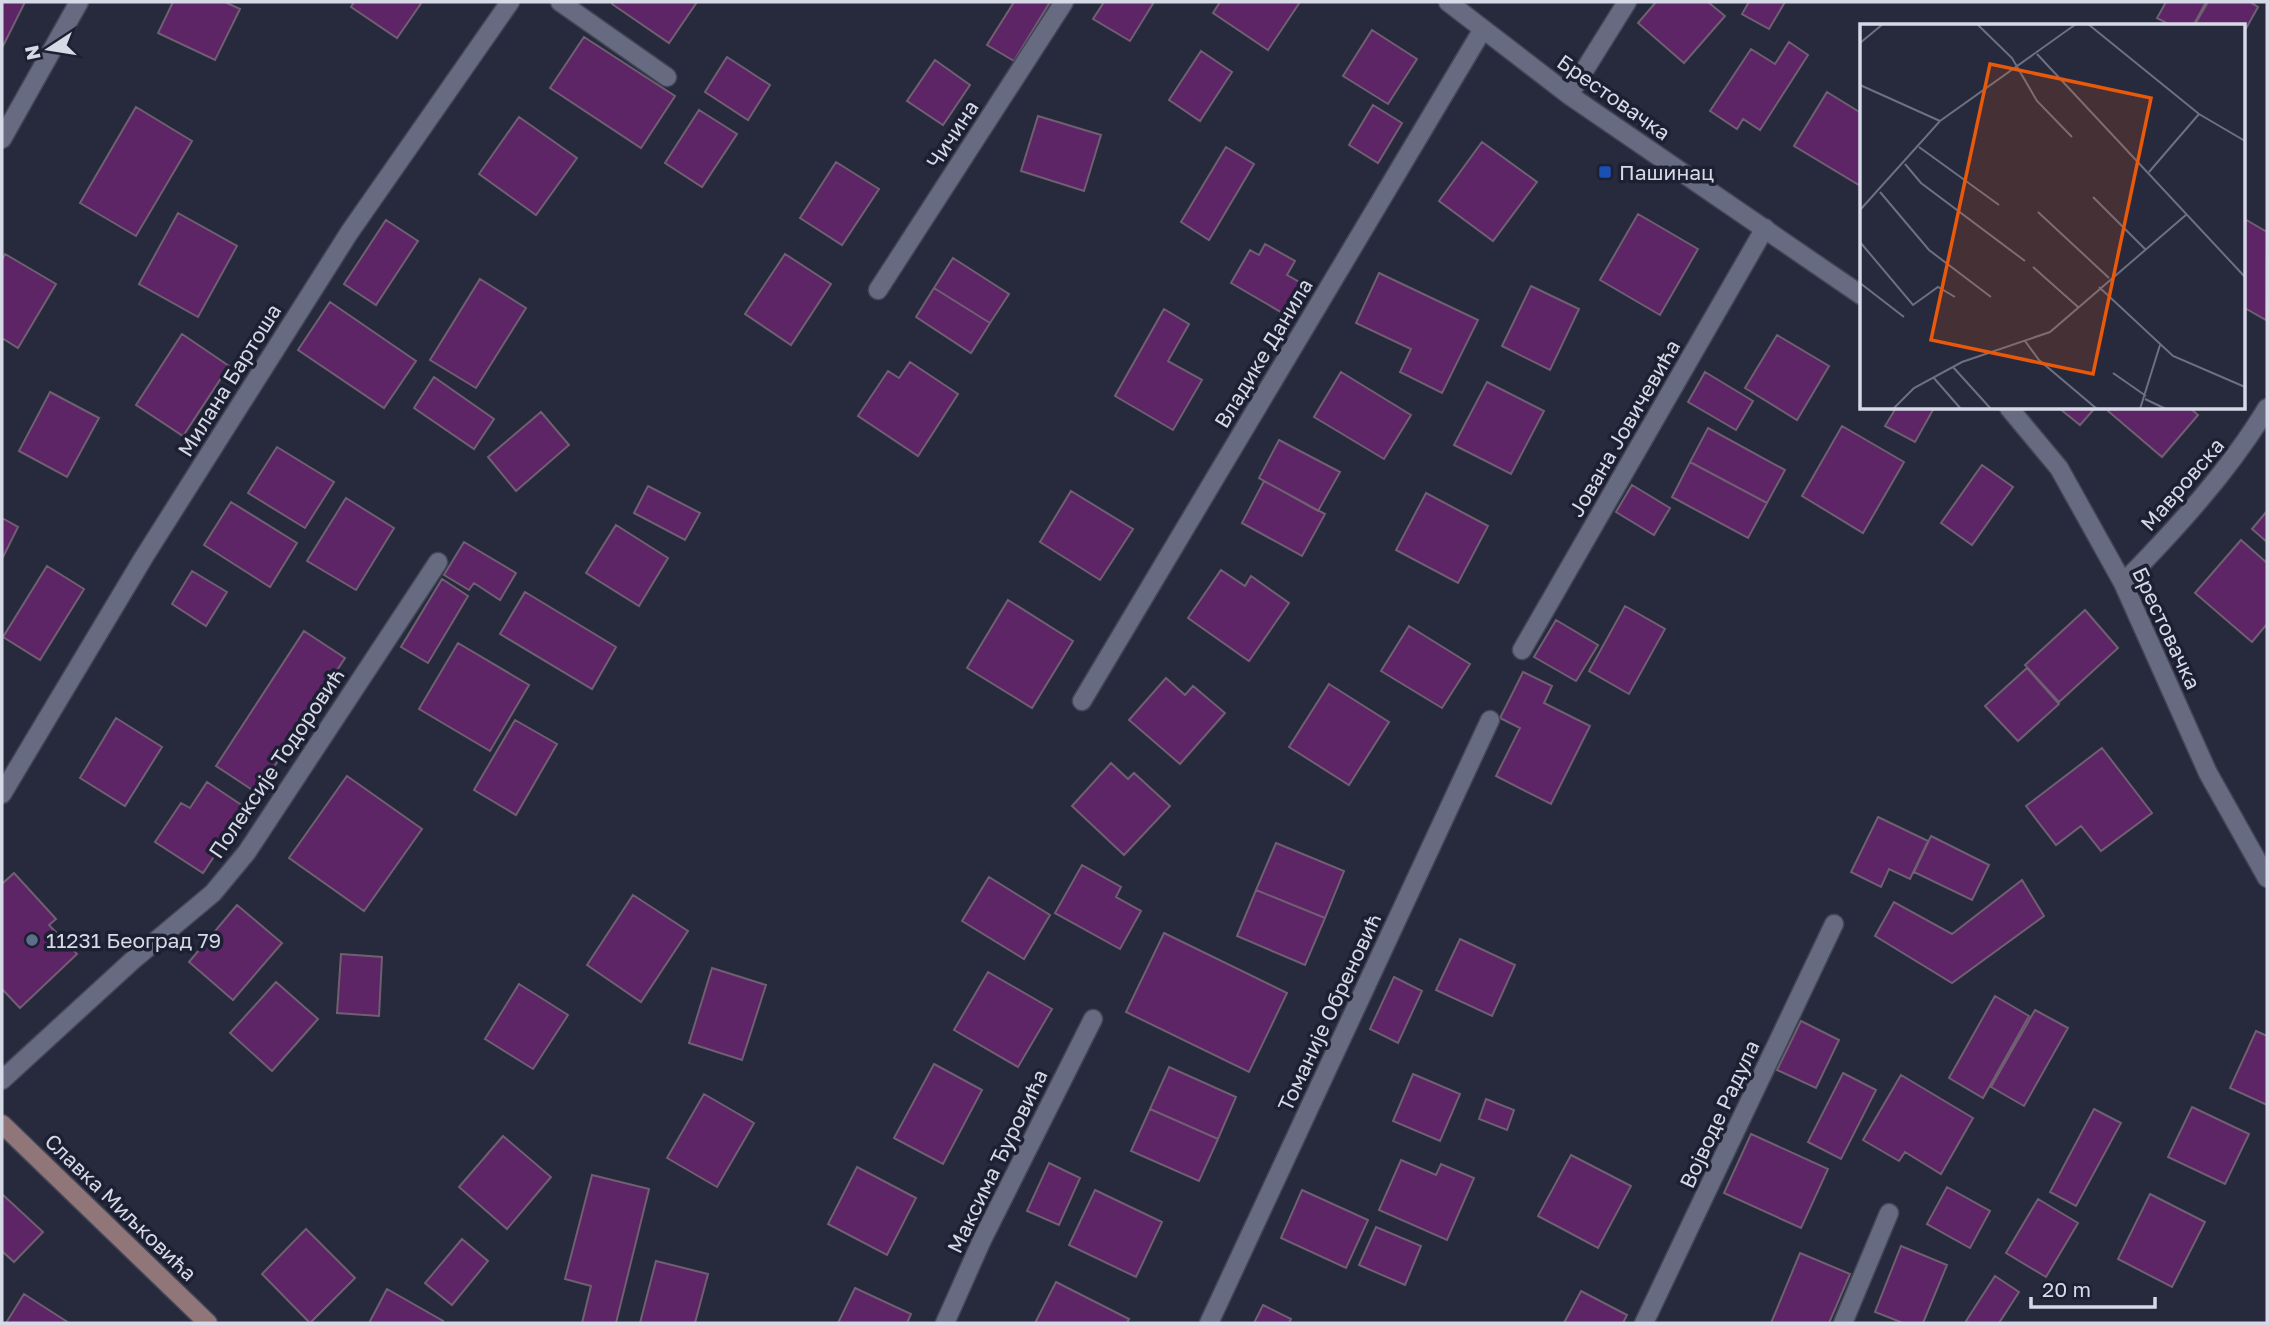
<svg xmlns="http://www.w3.org/2000/svg" width="2269" height="1325" font-family="'Golos Text',sans-serif">
	<style>
		.building { fill: #5d2466; stroke: #6f5f71; stroke-width: 2 }
		.lines { fill: none; stroke-linecap: round; stroke-linejoin: round }
		.lane-casing { stroke: #434656; stroke-width: 21 }
		.street-casing { stroke: #434656; stroke-width: 21 }
		.secondary-casing { stroke: #434656; stroke-width: 21 }
		.lane { stroke: #676b81; stroke-width: 18 }
		.street { stroke: #676b81; stroke-width: 18 }
		.secondary { stroke: #907579; stroke-width: 18 }
		.transit-dot { fill: #1a4fb4; stroke: #1d2032; stroke-width: 2.5 }
		.service-dot { fill: #5c6f8a; stroke: #1d2032; stroke-width: 2.5 }
		.labels { text-anchor: middle; dominant-baseline: central; stroke-width: 7; stroke-linejoin: round; paint-order: stroke }
		.street-label { font-size: 21px; fill: #d6d9e6; stroke: #1d2032 }
		.poi-label { font-size: 21px; fill: #d6d9e6; stroke: #1d2032; text-anchor: start }
		.inset-road { fill: none; stroke: #6d7081; stroke-width: 2 }
		.view { fill: #e8590c; fill-opacity: 0.15; stroke: #e8590c; stroke-width: 3.5 }
		.inset-edge { fill: none; stroke: #d6d9e6; stroke-width: 3.5 }
	</style>
	<rect width="100%" height="100%" fill="#272a3d"/>
	<path class="building" d="M2,2H25L2,48Z
		M173,2H225L240,9L215,60L158,33Z
		M354,2H422L397,38L351,7Z
		M613,2H697L669,43L612,4Z
		M1014,2H1050L1014,61L987,45Z
		M1104,2H1154L1130,41L1093,19Z
		M1220,2H1300L1268,50L1213,13Z
		M1656,2H1708L1725,16L1684,63L1638,23Z
		M1749,2H1785L1769,29L1742,14Z
		M2166,2H2206L2193,26H2172L2157,18Z
		M2208,2H2250L2258,7L2243,34V26H2194Z
		M1372,30L1417,59L1388,104L1343,76Z
		M584,37L675,96L641,148L550,88Z
		M1789,42L1808,55L1760,130L1743,119L1737,129L1710,111L1751,49L1775,64Z
		M1201,51L1232,72L1200,121L1169,100Z
		M727,57L770,85L748,120L705,92Z
		M935,60L970,85L943,125L907,101Z
		M1827,92L1861,113V181L1859,185L1794,146Z
		M1373,105L1402,123L1378,163L1349,145Z
		M136,107L192,141L136,236L80,203Z
		M699,110L737,134L702,187L665,163Z
		M1038,116L1101,135L1084,191L1021,171Z
		M519,117L577,158L536,215L479,174Z
		M1482,142L1537,182L1493,241L1439,201Z
		M1226,147L1254,164L1209,240L1181,222Z
		M836,162L879,189L842,245L800,218Z
		M178,213L237,246L198,317L139,284Z
		M1638,214L1698,249L1660,315L1600,280Z
		M2243,218L2267,232L2266,320L2243,307Z
		M386,220L418,241L376,305L344,284Z
		M1265,244L1295,261L1287,275L1308,287L1291,318L1231,283L1250,250L1259,255Z
		M5,254L56,284L18,348L2,338V260Z
		M785,254L831,284L791,345L745,314Z
		M953,258L1009,294L990,323L934,288Z
		M1379,273L1478,320L1442,393L1400,372L1411,349L1356,323Z
		M480,279L526,308L476,388L430,360Z
		M1531,286L1579,309L1550,370L1502,346Z
		M934,288L990,323L971,353L916,317Z
		M330,302L416,361L384,408L298,350Z
		M1164,309L1189,324L1168,361L1202,380L1173,430L1115,396Z
		M182,334L229,366L183,436L136,405Z
		M1777,335L1829,366L1797,420L1745,388Z
		M910,362L958,394L918,456L858,416L888,371L899,378Z
		M1341,372L1411,415L1384,459L1314,417Z
		M1705,372L1753,401L1736,430L1688,402Z
		M434,377L494,419L474,449L414,408Z
		M1487,382L1544,411L1511,474L1454,445Z
		M50,392L99,418L67,477L19,451Z
		M1896,408H1934L1915,442L1885,426Z
		M2059,408H2095L2080,425Z
		M2111,408H2190L2198,415L2162,457L2108,411Z
		M541,412L569,445L516,491L488,457Z
		M1842,426L1904,462L1863,533L1802,496Z
		M1708,428L1785,470L1767,503L1690,462Z
		M1279,440L1340,472L1318,511L1259,478Z
		M277,447L334,482L305,528L248,493Z
		M1690,462L1767,503L1748,538L1672,497Z
		M1982,465L2013,487L1972,545L1941,523Z
		M1264,481L1325,514L1302,556L1242,523Z
		M1632,485L1670,508L1654,535L1616,512Z
		M648,486L700,513L685,540L634,513Z
		M1071,491L1133,529L1100,580L1040,542Z
		M1426,493L1488,526L1458,583L1396,550Z
		M346,498L394,528L356,590L307,561Z
		M231,502L297,543L270,587L204,545Z
		M2267,511V542L2252,529Z
		M2,518L18,527L2,559Z
		M616,525L668,558L639,606L586,573Z
		M2241,540L2267,563V624L2252,642L2195,593Z
		M464,542L516,573L500,600L474,583L469,590L444,575Z
		M47,566L84,589L40,660L3,637Z
		M1221,570L1245,586L1251,576L1289,603L1249,661L1188,618Z
		M192,571L227,592L206,626L172,604Z
		M442,579L468,596L428,663L401,647Z
		M525,592L616,647L592,689L500,634Z
		M1008,600L1073,641L1032,708L967,668Z
		M1625,606L1665,629L1629,694L1589,671Z
		M2085,610L2118,648L2059,702L2025,665Z
		M1556,620L1598,645L1576,681L1534,657Z
		M1409,626L1470,664L1442,708L1381,671Z
		M304,631L345,658L257,793L216,766Z
		M458,643L529,685L490,751L419,709Z
		M2027,668L2059,704L2018,741L1985,706Z
		M1523,672L1552,686L1544,703L1590,726L1551,804L1496,776L1520,728L1500,718Z
		M1166,678L1185,695L1193,686L1225,713L1180,764L1129,720Z
		M1329,684L1389,722L1349,785L1289,747Z
		M116,718L162,747L125,806L80,778Z
		M515,720L557,744L516,815L474,790Z
		M2102,748L2152,813L2101,851L2081,826L2056,845L2026,806Z
		M1111,763L1128,779L1134,773L1170,806L1124,855L1072,806Z
		M347,776L422,829L364,911L289,858Z
		M207,782L246,808L203,873L155,842L181,803L190,808Z
		M1878,817L1928,841L1910,879L1889,869L1881,887L1851,872Z
		M1931,836L1989,865L1972,900L1914,872Z
		M1276,843L1344,871L1325,918L1256,890Z
		M1082,865L1121,887L1116,897L1141,911L1120,949L1055,913Z
		M14,873L56,919L49,925L77,954L20,1008L2,989V884Z
		M989,877L1050,915L1024,959L962,921Z
		M2022,880L2044,916L1952,983L1875,936L1894,902L1952,934Z
		M1256,890L1325,918L1305,965L1237,936Z
		M633,895L688,931L641,1002L587,965Z
		M237,905L282,943L233,1000L189,962Z
		M1164,933L1287,993L1249,1072L1126,1012Z
		M1460,939L1515,965L1492,1016L1436,990Z
		M341,954L382,957L379,1016L337,1013Z
		M712,968L766,985L742,1060L689,1043Z
		M988,972L1052,1009L1018,1067L954,1030Z
		M1394,977L1422,991L1398,1043L1370,1029Z
		M276,982L318,1019L272,1071L230,1033Z
		M519,984L568,1015L533,1069L485,1039Z
		M1995,996L2029,1016L1983,1098L1949,1078Z
		M2035,1010L2068,1028L2024,1106L1991,1087Z
		M1801,1021L1839,1040L1816,1088L1777,1070Z
		M2256,1031L2267,1036V1105L2230,1088Z
		M934,1064L982,1090L943,1164L894,1138Z
		M1169,1067L1236,1097L1218,1139L1150,1109Z
		M1843,1073L1876,1090L1841,1159L1808,1142Z
		M1413,1074L1460,1094L1440,1141L1393,1121Z
		M1901,1075L1973,1118L1941,1174L1905,1152L1899,1161L1863,1140Z
		M704,1094L754,1123L717,1187L667,1158Z
		M1486,1099L1514,1110L1507,1130L1479,1119Z
		M2192,1107L2249,1134L2225,1184L2168,1157Z
		M1150,1109L1218,1139L1199,1181L1131,1151Z
		M2094,1109L2121,1123L2076,1206L2050,1192Z
		M1751,1134L1828,1169L1801,1228L1724,1193Z
		M503,1136L551,1177L507,1229L459,1187Z
		M1571,1155L1631,1186L1598,1248L1538,1216Z
		M1401,1160L1436,1175L1441,1164L1474,1178L1447,1240L1379,1210Z
		M1049,1163L1080,1178L1059,1225L1027,1211Z
		M857,1167L916,1198L887,1255L828,1224Z
		M592,1175L649,1189L616,1323H582L591,1286L565,1279Z
		M1947,1187L1990,1211L1970,1248L1927,1224Z
		M1095,1190L1162,1222L1136,1277L1069,1245Z
		M1302,1190L1368,1220L1346,1268L1281,1238Z
		M2,1194L43,1232L14,1262L2,1251Z
		M2150,1194L2205,1222L2172,1287L2118,1259Z
		M2038,1199L2078,1223L2046,1277L2006,1253Z
		M1376,1227L1421,1246L1405,1285L1359,1265Z
		M306,1229L355,1278L310,1323L262,1274Z
		M462,1239L488,1261L452,1305L425,1283Z
		M1901,1246L1947,1265L1923,1323H1903L1875,1312Z
		M1800,1253L1850,1274L1829,1323H1771Z
		M656,1261L708,1274L695,1323H640Z
		M1995,1276L2019,1292L1999,1323H1970L1966,1321Z
		M1056,1282L1129,1319L1127,1323H1035Z
		M855,1288L911,1314L907,1323H838Z
		M387,1289L443,1321L442,1323H369Z
		M1581,1291L1627,1315L1623,1323H1564Z
		M24,1294L69,1323H6Z
		M1263,1305L1291,1319L1289,1323H1254Z"/>
	<g class="lines">
		<g class="lane-casing">
			<path id="lane" d="M2,139L79,2"/>
		</g>
		<g class="street-casing">
			<path id="street" d="M560,2L667,77
				M1448,2L1569,95L1861,295
				M1569,95L1627,2
				M878,290L1064,2
				M2009,408L2059,468L2123,583L2208,773L2267,878
				M2123,583C2175,530 2229,471 2267,408
				M1522,650L1765,228
				M1082,701L1483,29
				M2,794L144,557L349,233L510,2
				M2,1080L133,960L213,893L247,852L438,562
				M945,1323L982,1240L1093,1019
				M1209,1323L1490,720
				M1644,1323L1834,924
				M1843,1323L1889,1213"/>
		</g>
		<g class="secondary-casing">
			<path id="secondary" d="M2,1124L208,1323"/>
		</g>
		<use href="#lane" class="lane"/>
		<use href="#street" class="street"/>
		<use href="#secondary" class="secondary"/>
	</g>
	<rect class="transit-dot" x="1598" y="165" width="14" height="14" rx="3.5"/>
	<circle class="service-dot" cx="32" cy="940" r="7"/>
	<g class="labels">
		<g class="street-label">
			<text transform="translate(1614 97) rotate(35)">Брестовачка</text>
			<text transform="translate(952 134) rotate(-57)">Чичина</text>
			<text transform="translate(1263 353) rotate(-59)">Владике Данила</text>
			<text transform="translate(229 380) rotate(-58)">Милана Бартоша</text>
			<text transform="translate(1624 428) rotate(-60)">Јована Јовичевића</text>
			<text transform="translate(2182 484) rotate(-49)">Мавровска</text>
			<text transform="translate(2167 628) rotate(65)">Брестовачка</text>
			<text transform="translate(276 763) rotate(-56)">Полексије Тодоровић</text>
			<text transform="translate(1329 1012) rotate(-65)">Томаније Обреновић</text>
			<text transform="translate(1719 1114) rotate(-65)">Војводе Радула</text>
			<text transform="translate(997 1161) rotate(-64)">Максима Ђуровића</text>
			<text transform="translate(121 1207) rotate(44)">Славка Миљковића</text>
		</g>
		<g class="poi-label">
			<text x="1619" y="172">Пашинац</text>
			<text x="46" y="940">11231 Београд 79</text>
		</g>
	</g>
	<g transform="translate(1860 24)">
		<rect width="385" height="385" fill="#272a3d"/>
		<path class="inset-road" d="M117,0L152,34L177,77L212,113M228,0L339,90L385,117M0,19L23,0M177,30L385,253M0,61L80,97M59,123L139,181M45,140L61,159L165,237M289,148L339,90M20,168L69,226L131,273M233,173L285,225M0,186L80,97L216,0M178,188L249,254M0,218L53,281L78,263L95,273M173,243L218,283M0,259L44,293M239,263L313,332L385,363M165,317L179,336L237,385M93,343L131,385M253,349L286,372M73,353L101,385M285,375L306,385M33,385L54,364L102,338L190,308L327,190M280,385L300,321"/>
		<path class="view" d="M130,40L291,74L233,350L71,316Z"/>
		<rect width="385" height="385" class="inset-edge"/>
	</g>
	<rect width="2269" height="1325" fill="none" stroke="#d6d9e6" stroke-width="7"/>
	<g transform="translate(49 49) rotate(258)" stroke="#1d2032" stroke-width="5" paint-order="stroke">
	<path d="M0-5L12 26L0 18L-12 26Z" fill="#d6d9e6"/>
	<text y="-10" font-size="19" font-weight="bold" text-anchor="middle" fill="#d6d9e6">N</text>
	</g>
	<path d="M2031 1297v10h124v-10" fill="none" stroke="#d6d9e6" stroke-width="3.5"/>
	<text x="2042" y="1297" font-size="21" fill="#d6d9e6" stroke="#1d2032" stroke-width="5" paint-order="stroke">20 m</text>
</svg>
